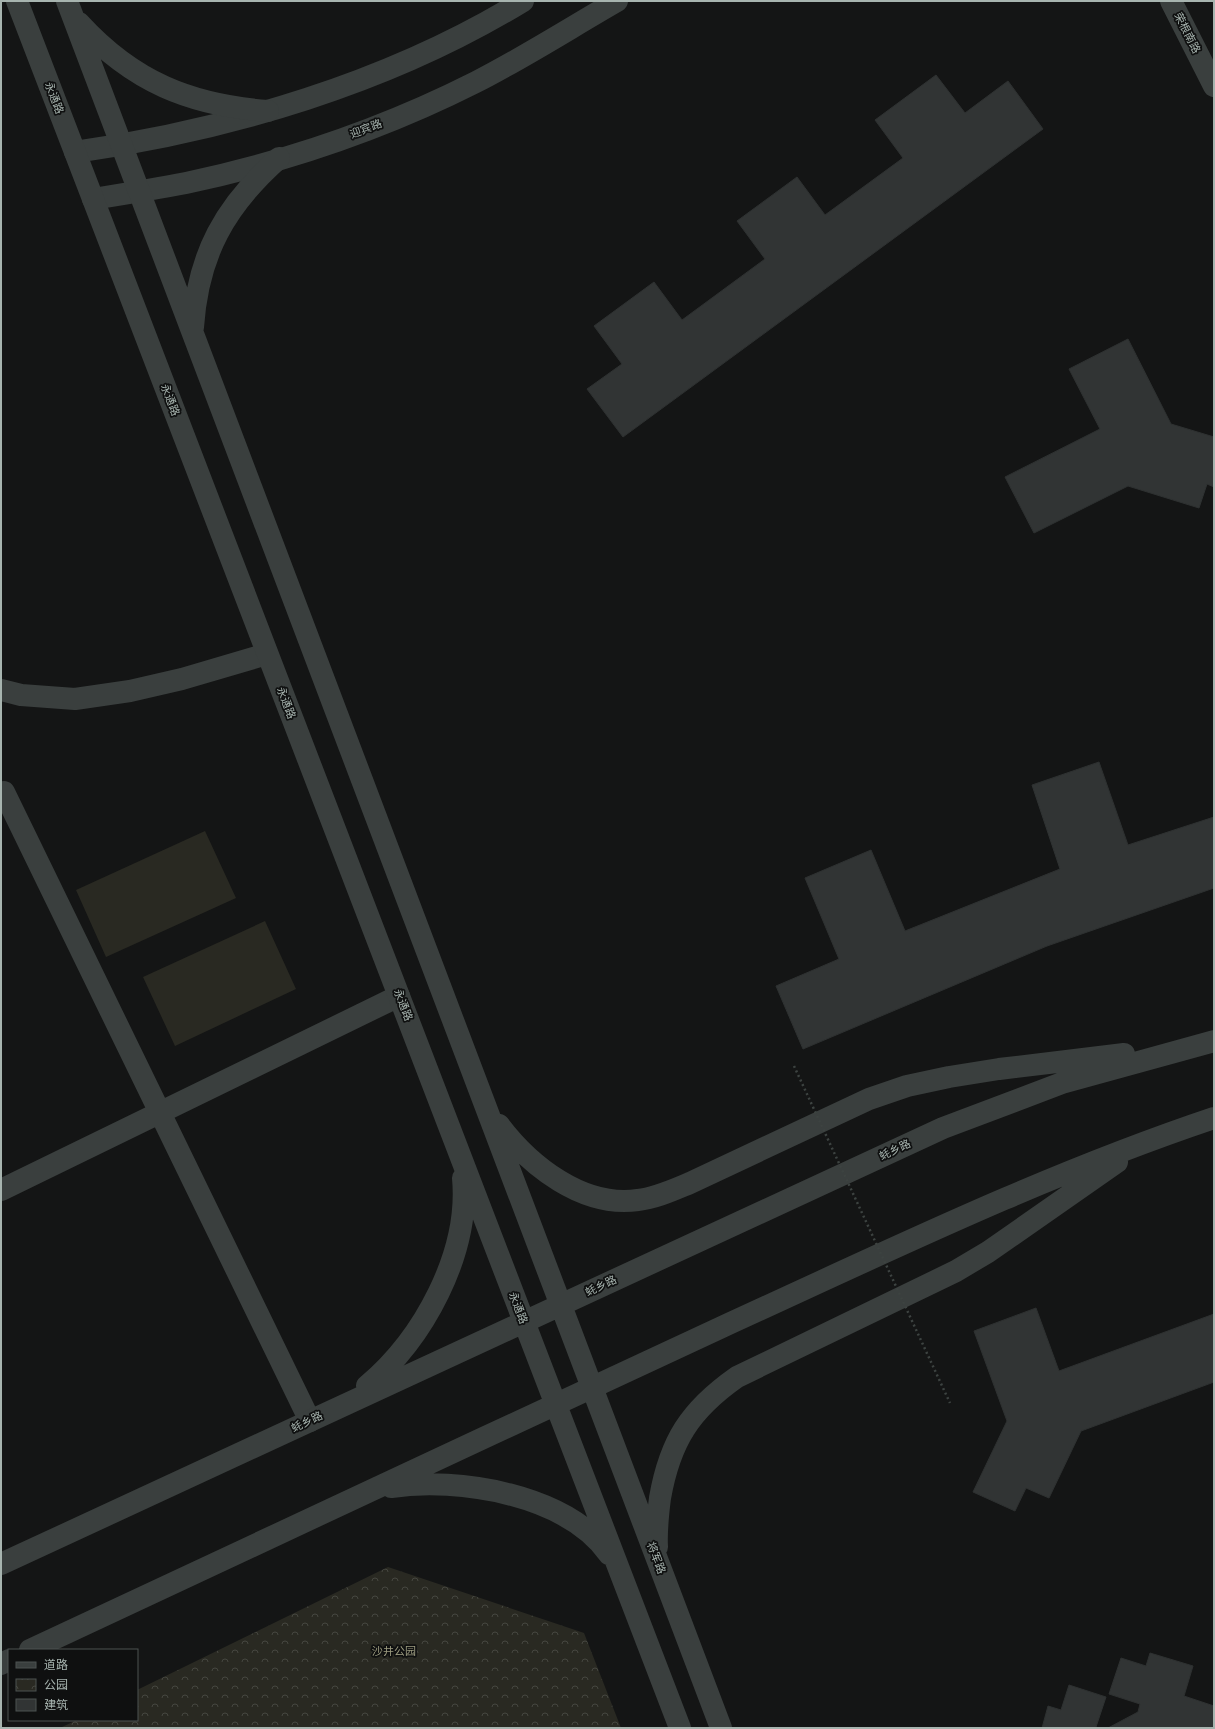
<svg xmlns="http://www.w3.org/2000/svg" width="1215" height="1729" font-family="Rubik,'Noto Sans SC',sans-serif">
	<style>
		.grass { fill: #292922 }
		.park { fill: url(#park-crowns) }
		.building { fill: #313434; stroke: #2e3131 }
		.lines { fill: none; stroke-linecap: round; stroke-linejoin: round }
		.minor { stroke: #3a3f3e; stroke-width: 22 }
		.tertiary { stroke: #3a3f3e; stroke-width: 22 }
		.path-bridge { stroke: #3d4341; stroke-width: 2.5; stroke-dasharray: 2 3; stroke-linecap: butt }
		.labels { text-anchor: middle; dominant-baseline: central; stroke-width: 3.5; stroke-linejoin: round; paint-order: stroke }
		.street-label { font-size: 11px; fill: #a7b4af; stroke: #0f1010 }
		.park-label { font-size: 11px; fill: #9d9c80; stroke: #0f1010 }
	</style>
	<defs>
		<pattern id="park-crowns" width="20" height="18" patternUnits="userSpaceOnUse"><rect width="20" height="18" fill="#292922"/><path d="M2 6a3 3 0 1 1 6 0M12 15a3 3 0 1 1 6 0" fill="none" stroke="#454640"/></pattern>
	</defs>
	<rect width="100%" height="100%" fill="#141515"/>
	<path class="grass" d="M205,831L236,898L106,957L76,890Z
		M265,921L296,989L175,1046L143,977Z"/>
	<path class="park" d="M388,1567L584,1633L621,1728H60L77,1720H137V1690Z"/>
	<path class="building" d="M936,75L965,113L1008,81L1043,129L623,437L587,389L622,364L594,326L654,282L682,320L765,259L737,221L797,177L825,215L903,158L875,120Z
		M1128,339L1171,424L1214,437V487L1207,484L1199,508L1128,486L1034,533L1005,477L1100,429L1069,369Z
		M1099,762L1128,845L1214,817V888L1047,946L803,1049L776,986L839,959L805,878L871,850L905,931L1060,869L1032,785Z
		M1036,1308L1059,1371L1214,1314V1382L1081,1431L1049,1498L1026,1488L1015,1511L973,1492L1007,1421L974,1331Z
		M1150,1653L1193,1666L1184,1696L1214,1706V1728H1108L1138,1712L1140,1704L1109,1694L1121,1658L1146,1666Z
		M1069,1685L1106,1697L1096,1727L1099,1728H1042L1048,1706L1061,1710Z"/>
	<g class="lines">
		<path class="minor" d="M1171,1L1214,86
			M75,152C229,130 389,83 523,1
			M93,199C124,194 155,189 186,183C285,162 385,128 476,82C525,57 570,28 617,1
			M1,690L21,695L75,699L130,691L182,679L267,654
			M1,794L4,792L310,1421
			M1,1190L399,996"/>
		<path class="tertiary" d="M17,1L680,1728
			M67,1L721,1728
			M79,23C133,82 190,105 268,111
			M193,327C198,254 225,206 279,158
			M499,1125C530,1166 583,1208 638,1200C656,1198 673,1190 690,1183L869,1099L907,1086L949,1077L999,1069L1124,1054
			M367,1386C423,1339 470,1254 463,1178
			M391,1487C458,1477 566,1494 609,1554
			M657,1547C656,1530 658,1514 660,1498C670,1441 690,1410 737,1377L956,1271L988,1252L1117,1162
			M1,1564L943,1128L1062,1083L1214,1041
			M30,1650C261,1542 491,1434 722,1327C884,1253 1044,1175 1214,1118
			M1,1664L9,1660"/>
		<path class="path-bridge" d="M794,1066L950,1403"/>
	</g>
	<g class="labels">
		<g class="street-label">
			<text transform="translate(1187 33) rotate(63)">荣根南路</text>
			<text transform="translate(54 98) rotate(69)">永通路</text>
			<text transform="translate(366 129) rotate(-21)">迎宾路</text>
			<text transform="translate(170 400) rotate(69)">永通路</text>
			<text transform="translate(286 703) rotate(69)">永通路</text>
			<text transform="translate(403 1005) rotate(69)">永通路</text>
			<text transform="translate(895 1150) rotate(-25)">蚝乡路</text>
			<text transform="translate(601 1286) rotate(-25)">蚝乡路</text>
			<text transform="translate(518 1308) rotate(69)">永通路</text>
			<text transform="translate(307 1422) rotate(-25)">蚝乡路</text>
			<text transform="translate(656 1558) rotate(69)">将军路</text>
		</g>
		<g class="park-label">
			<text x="394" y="1651">沙井公园</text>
		</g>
	</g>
	<rect width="1215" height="1729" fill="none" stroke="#a7b4af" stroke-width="4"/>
	<rect x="8" y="1649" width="130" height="72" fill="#0f1010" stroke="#4c5250"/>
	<rect x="16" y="1662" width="20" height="6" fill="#3a3f3e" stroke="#4c5250"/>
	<text x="44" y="1669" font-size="12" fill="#a7b4af">道路</text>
	<rect x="16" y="1679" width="20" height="12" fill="url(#park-crowns)" stroke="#4c5250"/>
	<text x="44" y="1689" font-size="12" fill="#a7b4af">公园</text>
	<rect x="16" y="1699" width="20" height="12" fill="#313434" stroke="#4c5250"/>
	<text x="44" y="1709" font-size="12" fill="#a7b4af">建筑</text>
</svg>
